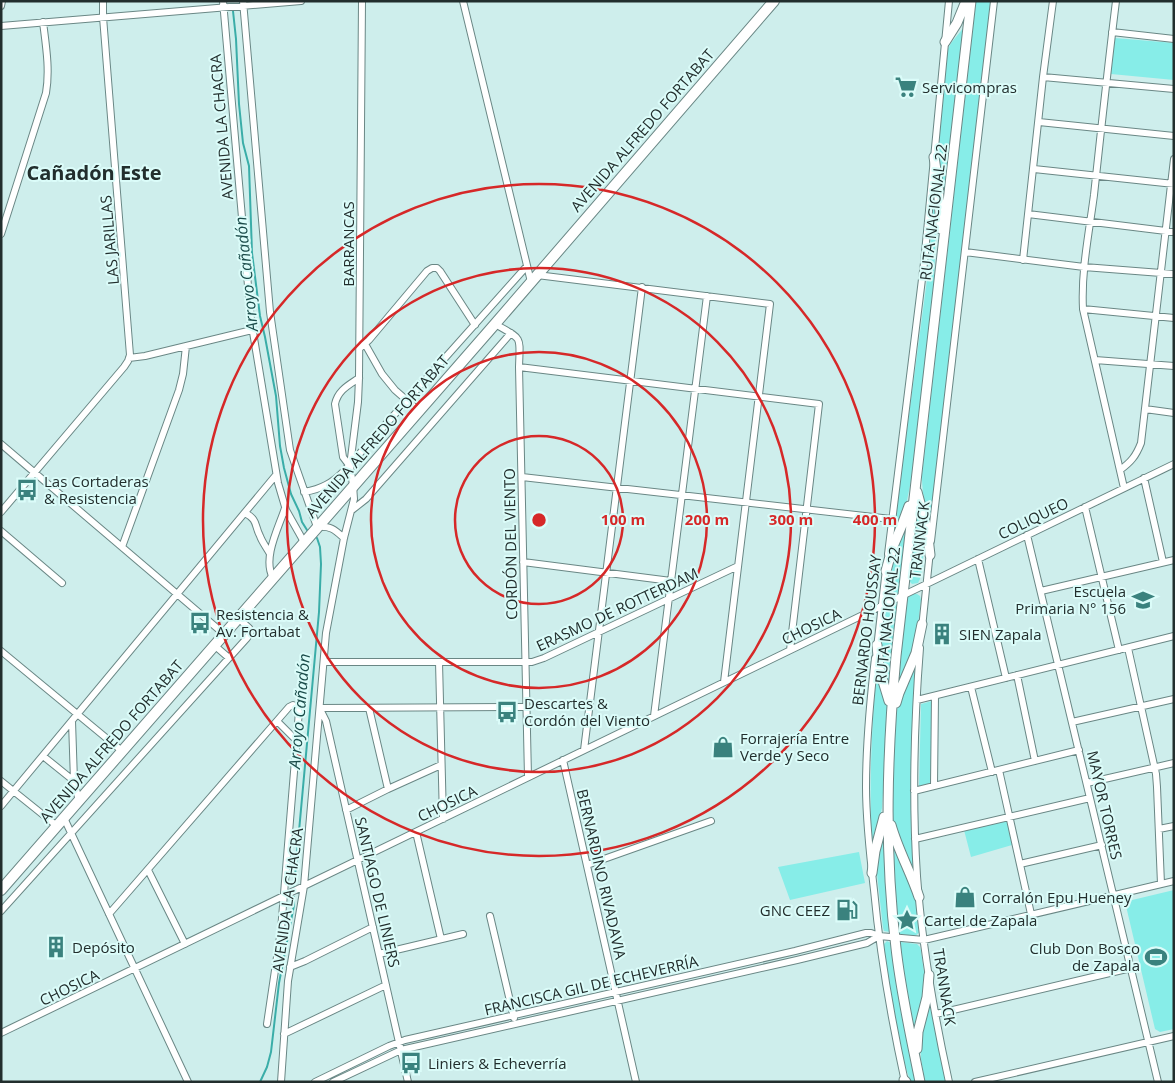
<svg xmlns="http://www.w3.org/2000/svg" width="1175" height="1083" font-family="'Open Sans',sans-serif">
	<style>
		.green { fill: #87ede8 }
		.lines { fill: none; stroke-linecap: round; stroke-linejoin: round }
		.stream { stroke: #3aada8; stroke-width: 2 }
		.minor-casing { stroke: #6a8785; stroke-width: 8 }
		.major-casing { stroke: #6a8785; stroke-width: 11 }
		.highway-casing { stroke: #6a8785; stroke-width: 12 }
		.minor { stroke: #fff; stroke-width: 6 }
		.major { stroke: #fff; stroke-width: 9 }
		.highway { stroke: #fff; stroke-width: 10 }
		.ring { fill: none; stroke: #d62828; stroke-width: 2.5 }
		.labels { text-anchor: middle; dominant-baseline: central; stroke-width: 4; stroke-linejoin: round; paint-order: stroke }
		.poi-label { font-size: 15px; fill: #222e2d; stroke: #dbfcf9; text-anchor: start }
		.street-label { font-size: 15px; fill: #222e2d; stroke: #dbfcf9 }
		.water-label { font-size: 16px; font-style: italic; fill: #1a4b49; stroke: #dbfcf9 }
		.district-label { font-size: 20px; font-weight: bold; fill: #222e2d; stroke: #dbfcf9 }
		.centre { fill: #d62828; stroke: #dbfcf9; stroke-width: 2.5 }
		.ring-label { font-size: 15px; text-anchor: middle; font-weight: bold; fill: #d62828; stroke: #dbfcf9; stroke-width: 4; stroke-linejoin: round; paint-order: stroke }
	</style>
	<rect width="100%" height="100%" fill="#ceeeec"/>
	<path class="green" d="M976,1H991L931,524C925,506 922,494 922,475Z
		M965,26L943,216L938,147L947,51L951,43Z
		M1115,38L1174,43V80L1111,74Z
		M935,180L937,191L934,284L911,481L904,515L892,542L930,257L931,222Z
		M916,503C921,528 927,554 920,579L918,583L912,584L910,582L909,579Z
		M909,514L899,593L897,595L892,592L890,588L894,552Z
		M913,594H917L920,596L921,600L916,641L895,697L906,598Z
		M896,602H899L890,696L880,651L885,609Z
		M917,656L911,817L915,877L893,822L892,814L894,736L896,717L899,698Z
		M877,668L887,703L888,714L882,808L872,851C869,790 871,730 877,668Z
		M932,701L931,783L919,787L921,704Z
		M1008,820L1012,845L971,857L964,830Z
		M885,824L890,932L884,931L883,928L876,865Z
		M891,833L917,896L920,932L915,936L900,934L898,932Z
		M859,852L865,883L790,900L778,867Z
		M1174,890V1029L1160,1032L1155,1029L1126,906L1128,901Z
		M887,941L891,943L917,1082H911C894,1040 889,989 883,945Z
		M900,942L917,944L920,947L921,951L926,986L915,1040L899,944Z
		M930,998L946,1082H925L921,1059L920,1037Z"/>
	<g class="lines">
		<path class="stream" d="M233,11L236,39L239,104L243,143L249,166L252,253L260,316L265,337L276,396L280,446L284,468L291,494L299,511L302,522L307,530
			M294,886L319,612L321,564L320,547L317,538
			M260,1082L267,1067L271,1052L279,983L294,905V897"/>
		<g class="minor-casing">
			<path id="minor" d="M223,1L251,320L278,483L286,510L304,542
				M243,1L270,312L290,450L317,527C331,526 334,529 344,538
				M463,1L531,282
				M1116,1C1108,66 1101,130 1094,195C1089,233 1081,271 1083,309L1124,488
				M1,6L2,1
				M1,26L301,1
				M1112,32L1174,39
				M1043,77L1174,89
				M1039,122L1174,136
				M1034,169L1174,184
				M1028,214L1174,232
				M1,234L46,93C50,70 46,46 43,22
				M965,252L1084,267L1174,274
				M1023,260L1043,77L1053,1
				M537,275L770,304L724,682
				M1083,309L1174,318
				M495,324C523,340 520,335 519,367L528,777
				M365,344L382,374L395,390L419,411
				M360,348L369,340L427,271L432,268H437L440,271L475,325
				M129,358L145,356L252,330
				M1095,360L1174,366
				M519,367L819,404L790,650
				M1145,409L1174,413
				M1,444L224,634
				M349,465L343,457L335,404C338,390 349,385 359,378
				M1120,470C1131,462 1136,456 1141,443L1174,159
				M522,477L891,519
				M1144,478L1163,562
				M304,492C322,489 332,483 345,470L527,266
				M1085,507L1119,650
				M352,510L366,499L511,333
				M1,512L124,367L128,361L130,355L103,17V1
				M245,513C258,520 254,524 260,536C262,542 267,548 270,554
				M1,531L62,583
				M1027,535L1158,1082
				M931,541L994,1
				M122,547L179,390L183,374L186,346
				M888,554L924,263L949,1
				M978,559L1006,678
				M523,562L671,581
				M273,578C262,558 279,527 285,508
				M1041,591L1174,560
				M922,628L930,551
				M214,645L229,658
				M877,648L886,569
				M920,648C914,724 912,800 917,876C922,945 934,1014 949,1082
				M1128,648L1156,774L1157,787L1161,884
				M1,651L122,751
				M875,658C870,701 866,744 866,787C866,822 870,856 874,890C880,955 891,1018 905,1082
				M324,662H532L544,658L738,566
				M439,662L443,819
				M1017,675L1035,761
				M971,687L992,772
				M917,700L1174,636
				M320,708L526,707
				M369,708L388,789
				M320,709L326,721L408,1082
				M654,716L707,296
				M72,721L74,781L79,801
				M277,721L296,740
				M1072,722L1174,699
				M584,750L642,287
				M43,756L74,781
				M563,760L636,1082
				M999,770L1031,914
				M1,781L57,826
				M1087,783L1174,763
				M934,786L935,696
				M914,791L1079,750
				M1,806L276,475
				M346,810L388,789L441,765
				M64,818L188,1082
				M1159,829L1174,826
				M416,832L441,939
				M915,839L1090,798
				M1020,864L1102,845
				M587,865L711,821
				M148,870L185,944
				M1,911L247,638L251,631L249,628L238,618
				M109,914L289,707L293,705L297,707L299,711L281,930L267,1024
				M490,916L514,1018
				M379,954L463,934
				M290,967L305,961L373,927
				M936,1014L1131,968
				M1,1033L1174,464
				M284,1034L386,985
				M281,1082L288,981L304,886L326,633L344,538L354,499L353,485L350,466L358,402L359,378L362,1
				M315,1082L389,1046L405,1040L795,951L866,933H871L879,936L924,940L1174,881
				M333,1082L401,1050L797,960L867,943L879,936
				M975,1082L1174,1036"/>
		</g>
		<g class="major-casing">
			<path id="major" d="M945,42L957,23L966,1
				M934,157L938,183L941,229
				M917,492L927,529L930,555
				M886,571L892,549L902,525L909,506
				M877,645L879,668L889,701
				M896,703L899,693L916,653L922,624
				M891,825C898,850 911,873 919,897
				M872,873L875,851L884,817
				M917,1049L918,1032L927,997L929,975
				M904,1080L906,1082
				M920,1082C911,1037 901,993 896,948C884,850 887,754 896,656L971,1"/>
		</g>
		<g class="highway-casing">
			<path id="highway" d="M1,890L495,324L774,1"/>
		</g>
		<use href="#minor" class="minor"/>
		<use href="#major" class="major"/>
		<use href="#highway" class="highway"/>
	</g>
	<g class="ring">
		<circle cx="539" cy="520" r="84"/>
		<circle cx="539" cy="520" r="168"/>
		<circle cx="539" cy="520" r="252"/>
		<circle cx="539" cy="520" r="336"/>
	</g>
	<defs>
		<g id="supermarket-bare" transform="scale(1.725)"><path d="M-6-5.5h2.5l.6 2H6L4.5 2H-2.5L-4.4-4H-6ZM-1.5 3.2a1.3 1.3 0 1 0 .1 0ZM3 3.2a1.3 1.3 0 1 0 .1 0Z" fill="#3a827e" stroke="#dbfcf9" stroke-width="2.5" paint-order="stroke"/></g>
		<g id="bus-bare" transform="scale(1.725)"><path d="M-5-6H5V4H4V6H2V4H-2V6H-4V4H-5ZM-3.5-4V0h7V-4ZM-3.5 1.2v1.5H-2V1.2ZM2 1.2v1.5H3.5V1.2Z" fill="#3a827e" stroke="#dbfcf9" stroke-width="2.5" paint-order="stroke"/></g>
		<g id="school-bare" transform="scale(1.725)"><path d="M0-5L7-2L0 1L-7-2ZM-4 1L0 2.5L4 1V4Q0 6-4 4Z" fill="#3a827e" stroke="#dbfcf9" stroke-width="2.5" paint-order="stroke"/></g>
		<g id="building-bare" transform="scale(1.725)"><path d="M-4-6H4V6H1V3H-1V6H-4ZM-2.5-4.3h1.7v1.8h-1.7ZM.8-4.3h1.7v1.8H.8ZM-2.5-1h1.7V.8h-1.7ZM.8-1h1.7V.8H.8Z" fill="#3a827e" stroke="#dbfcf9" stroke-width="2.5" paint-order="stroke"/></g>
		<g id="shop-bare" transform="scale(1.725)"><path d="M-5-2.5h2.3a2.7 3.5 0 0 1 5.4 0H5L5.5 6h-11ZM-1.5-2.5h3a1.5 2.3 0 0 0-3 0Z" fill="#3a827e" stroke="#dbfcf9" stroke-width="2.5" paint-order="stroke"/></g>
		<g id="fuel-bare" transform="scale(1.725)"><path d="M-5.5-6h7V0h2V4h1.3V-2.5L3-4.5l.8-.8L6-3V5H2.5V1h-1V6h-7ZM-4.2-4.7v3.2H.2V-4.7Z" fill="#3a827e" stroke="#dbfcf9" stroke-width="2.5" paint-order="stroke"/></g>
		<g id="sight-bare" transform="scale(1.725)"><path d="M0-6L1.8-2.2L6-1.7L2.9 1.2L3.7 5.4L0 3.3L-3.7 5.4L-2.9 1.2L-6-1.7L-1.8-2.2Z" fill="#3a827e" stroke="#dbfcf9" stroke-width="2.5" paint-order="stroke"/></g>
		<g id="stadium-bare" transform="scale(1.725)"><path d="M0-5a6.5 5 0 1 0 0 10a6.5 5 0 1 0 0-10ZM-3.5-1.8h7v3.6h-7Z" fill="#3a827e" stroke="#dbfcf9" stroke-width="2.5" paint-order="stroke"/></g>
	</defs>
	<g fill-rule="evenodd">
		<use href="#supermarket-bare" x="906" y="87"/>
		<use href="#bus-bare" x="27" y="490"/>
		<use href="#school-bare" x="1143" y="600"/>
		<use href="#bus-bare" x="200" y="623"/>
		<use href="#building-bare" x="942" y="634"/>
		<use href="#bus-bare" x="507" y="712"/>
		<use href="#shop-bare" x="723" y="747"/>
		<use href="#shop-bare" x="965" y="897"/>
		<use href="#fuel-bare" x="847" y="910"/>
		<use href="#sight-bare" x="907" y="920"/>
		<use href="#building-bare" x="56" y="947"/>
		<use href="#stadium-bare" x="1156" y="957"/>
		<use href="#bus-bare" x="411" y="1063"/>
	</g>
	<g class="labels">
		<g class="poi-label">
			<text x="922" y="87">Servicompras</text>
			<text x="44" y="481">Las Cortaderas<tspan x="44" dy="17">&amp; Resistencia</tspan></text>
			<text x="1126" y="591" text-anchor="end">Escuela<tspan x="1126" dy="17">Primaria N° 156</tspan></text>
			<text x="216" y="614">Resistencia &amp;<tspan x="216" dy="17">Av. Fortabat</tspan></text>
			<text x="959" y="634">SIEN Zapala</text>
			<text x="524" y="703">Descartes &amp;<tspan x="524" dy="17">Cordón del Viento</tspan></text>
			<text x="740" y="738">Forrajería Entre<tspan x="740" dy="17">Verde y Seco</tspan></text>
			<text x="982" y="897">Corralón Epu Hueney</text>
			<text x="830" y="910" text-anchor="end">GNC CEEZ</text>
			<text x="924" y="920">Cartel de Zapala</text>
			<text x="72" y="947">Depósito</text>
			<text x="1140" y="948" text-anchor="end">Club Don Bosco<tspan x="1140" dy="17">de Zapala</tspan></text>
			<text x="428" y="1063">Liniers &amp; Echeverría</text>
		</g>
		<g class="street-label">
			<text transform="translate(221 127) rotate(-95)">AVENIDA LA CHACRA</text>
			<text transform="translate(642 130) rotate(-49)">AVENIDA ALFREDO FORTABAT</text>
			<text transform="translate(933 212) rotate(-83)">RUTA NACIONAL 22</text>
			<text transform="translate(109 240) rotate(-95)">LAS JARILLAS</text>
			<text transform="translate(348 244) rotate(-90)">BARRANCAS</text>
			<text transform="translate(377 436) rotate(-49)">AVENIDA ALFREDO FORTABAT</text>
			<text transform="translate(1033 518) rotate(-26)">COLIQUEO</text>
			<text transform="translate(919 540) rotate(-83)">TRANNACK</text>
			<text transform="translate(510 544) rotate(-91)">CORDÓN DEL VIENTO</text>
			<text transform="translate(617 609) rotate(-25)">ERASMO DE ROTTERDAM</text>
			<text transform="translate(887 615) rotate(-84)">RUTA NACIONAL 22</text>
			<text transform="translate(811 626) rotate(-26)">CHOSICA</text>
			<text transform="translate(866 630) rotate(-83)">BERNARDO HOUSSAY</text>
			<text transform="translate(111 741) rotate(-49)">AVENIDA ALFREDO FORTABAT</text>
			<text transform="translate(447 803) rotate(-26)">CHOSICA</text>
			<text transform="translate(1105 805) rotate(77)">MAYOR TORRES</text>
			<text transform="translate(602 874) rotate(77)">BERNARDINO RIVADAVIA</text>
			<text transform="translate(378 892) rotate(77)">SANTIAGO DE LINIERS</text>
			<text transform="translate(287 900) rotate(-82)">AVENIDA LA CHACRA</text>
			<text transform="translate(591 985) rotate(-13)">FRANCISCA GIL DE ECHEVERRÍA</text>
			<text transform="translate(69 987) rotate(-26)">CHOSICA</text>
			<text transform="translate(945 987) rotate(81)">TRANNACK</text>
		</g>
		<g class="water-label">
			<text transform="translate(246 274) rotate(-96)">Arroyo Cañadón</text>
			<text transform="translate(299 711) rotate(-85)">Arroyo Cañadón</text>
		</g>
		<g class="district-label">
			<text x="94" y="172">Cañadón Este</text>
		</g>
	</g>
	<circle cx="539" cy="520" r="8" class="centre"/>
	<g class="ring-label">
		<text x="623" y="525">100 m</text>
		<text x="707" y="525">200 m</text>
		<text x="791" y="525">300 m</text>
		<text x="875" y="525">400 m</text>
	</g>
	<rect width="1175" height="1083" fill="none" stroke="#222e2d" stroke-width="5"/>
</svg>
